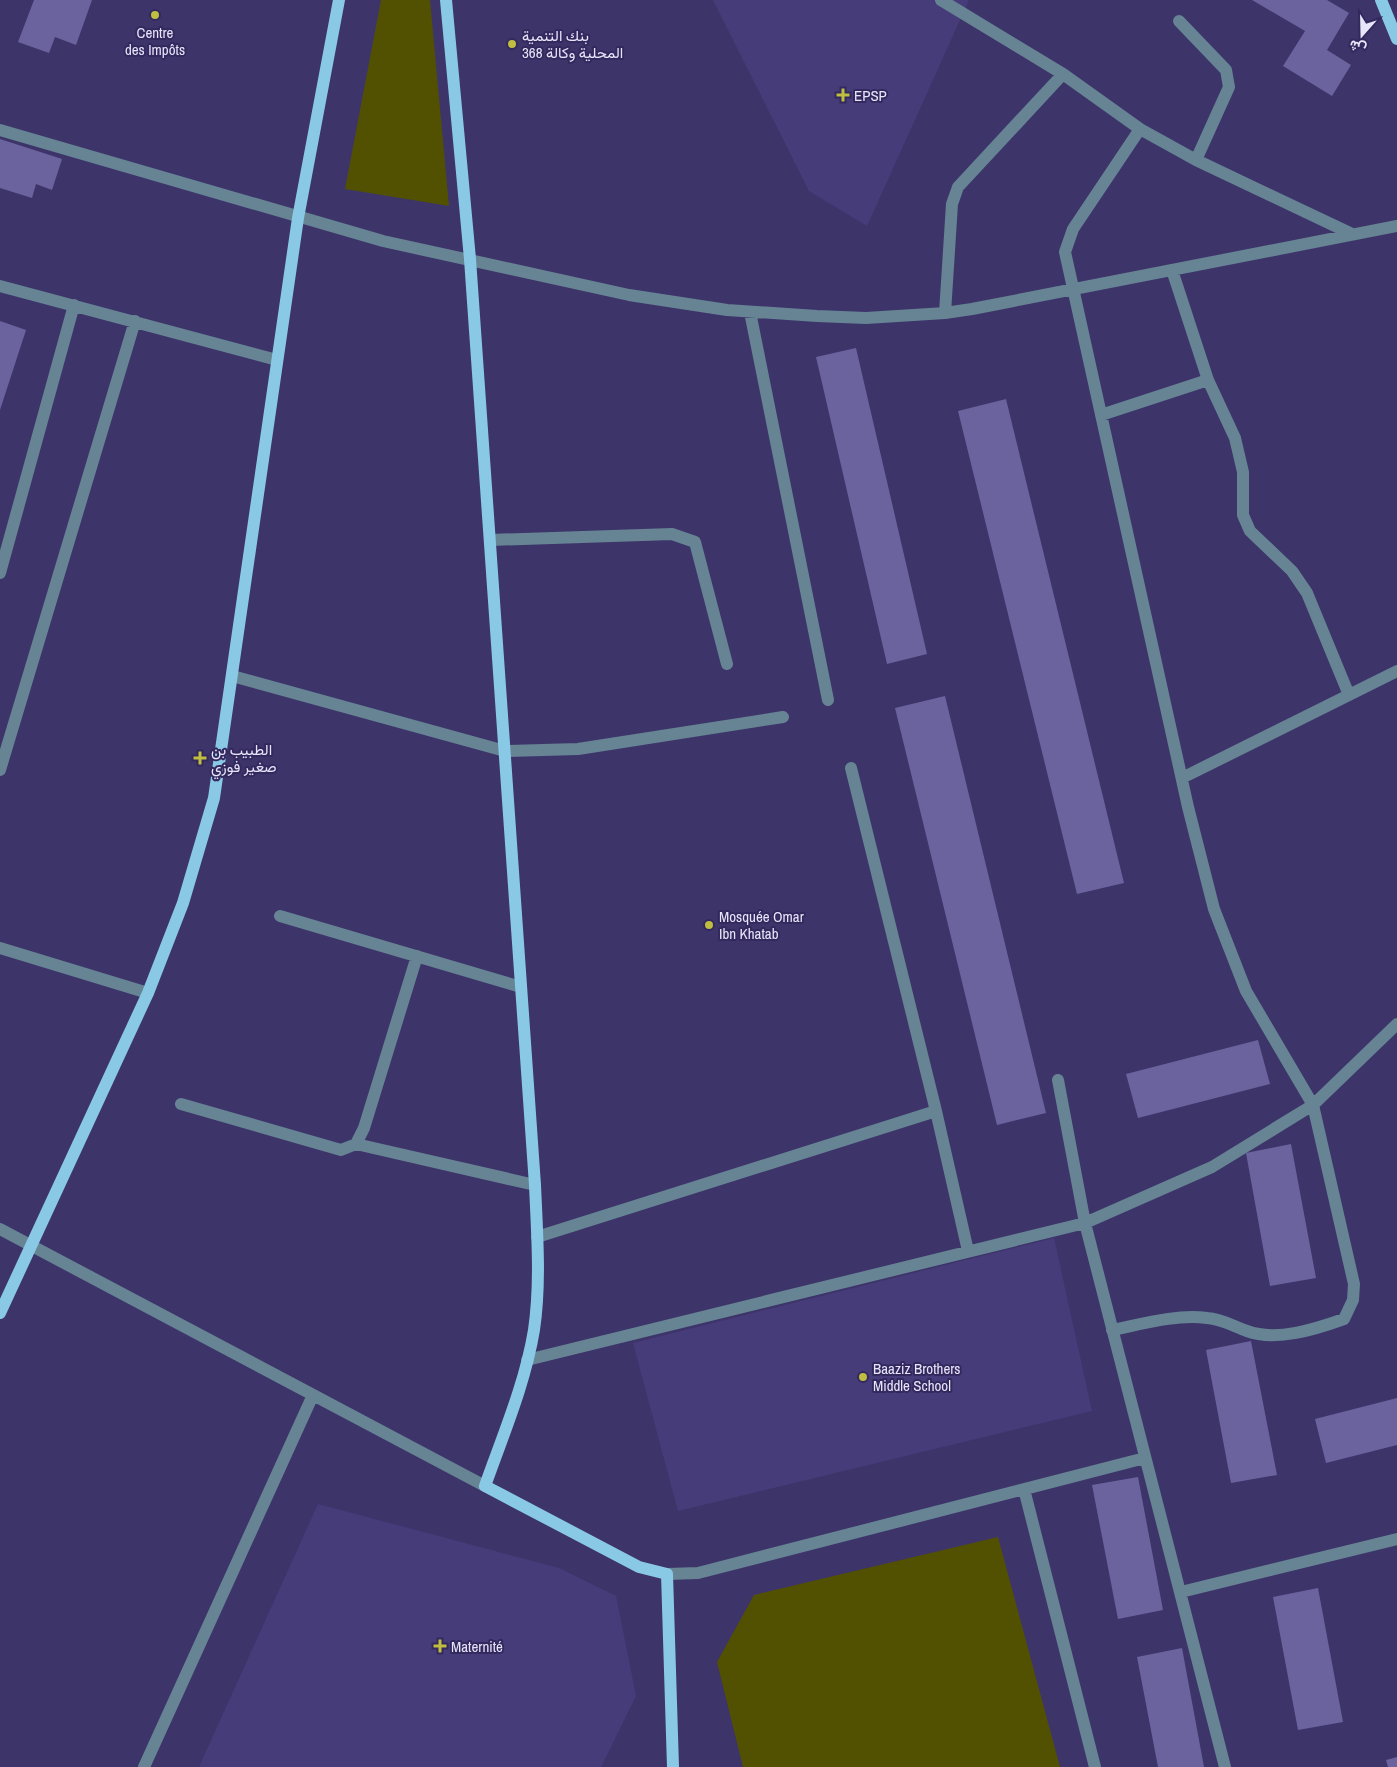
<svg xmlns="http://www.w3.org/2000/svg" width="1397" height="1767" font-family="'Archivo Narrow',Vazirmatn,sans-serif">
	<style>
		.built { fill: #473c7a }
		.green { fill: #525102 }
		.building { fill: #6b639e }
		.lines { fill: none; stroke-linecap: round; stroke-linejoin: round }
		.minor { stroke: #668493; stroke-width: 12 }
		.major { stroke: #89c9e6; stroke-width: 12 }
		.poi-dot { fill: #bfbe41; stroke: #33295e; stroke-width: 2 }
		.labels { text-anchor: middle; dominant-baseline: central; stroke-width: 4; stroke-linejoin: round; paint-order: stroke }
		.poi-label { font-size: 15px; fill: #e7e5f9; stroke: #33295e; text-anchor: start }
	</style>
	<rect width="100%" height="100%" fill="#3d346a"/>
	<path class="built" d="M713,0H969L867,226L809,191Z
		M1054,1238L1092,1411L678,1511L633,1343Z
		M318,1504L559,1568L616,1596L636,1696L601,1767H199Z"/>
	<path class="green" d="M381,0H430L449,206L345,189Z
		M998,1537L1060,1767H743L717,1662L754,1595Z"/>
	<path class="building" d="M34,0H92L76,45L55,37L49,53L18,42Z
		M1252,0H1327L1349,13L1327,50L1351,65L1332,96L1283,66L1305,31Z
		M0,139L62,159L52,190L36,184L32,198L0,188Z
		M0,321L26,330L0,410Z
		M856,348L927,654L887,664L816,357Z
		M1006,399L1124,883L1077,894L958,411Z
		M945,696L1046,1113L997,1125L895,708Z
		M1258,1040L1270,1084L1138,1118L1126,1074Z
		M1291,1144L1316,1278L1270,1286L1246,1153Z
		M1251,1341L1277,1475L1231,1483L1206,1350Z
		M1397,1398V1445L1326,1463L1315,1419Z
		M1138,1477L1163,1610L1118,1619L1092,1485Z
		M1318,1588L1343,1722L1298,1730L1273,1597Z
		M1182,1648L1204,1767H1158L1137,1657Z
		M1397,1757V1767H1388L1386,1760Z"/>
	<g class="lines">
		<path class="minor" d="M941,0L1063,74L1140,129
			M1179,21L1226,70L1229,87L1196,160
			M0,130L383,241L629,295L727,310L817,316L866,318L945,313L972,309L1397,226
			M1172,270L1208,380L1235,438L1243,472V515L1250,531L1292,571L1307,593L1349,695
			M0,286L277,360
			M750,312L828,700
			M945,313L952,204L958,187L1063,74
			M1101,415L1208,380
			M490,540L672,534L695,542L727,664
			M0,573L74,305
			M232,676L505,751L578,749L783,717
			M0,770L135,321
			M1182,778L1397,671
			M280,916L521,987
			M0,948L148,993
			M1058,1080L1085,1223L1225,1767
			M181,1104L341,1150L356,1144L364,1128L417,956
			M936,1111L968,1251
			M356,1144L535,1185
			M0,1229L485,1486
			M537,1237L936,1111L851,768
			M1112,1330C1142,1324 1176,1314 1207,1318C1222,1319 1233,1326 1247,1331C1276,1342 1316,1329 1344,1319L1353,1300L1354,1284L1313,1105L1246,991L1214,909L1188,807L1065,252L1073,229L1140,129L1196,160L1352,234
			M527,1360L1085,1223L1212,1167L1313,1105L1397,1024
			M1024,1489L1095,1767
			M667,1574L698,1573L1145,1458
			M1181,1592L1397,1539
			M144,1767L313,1395"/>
		<path class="major" d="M446,0L470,259L535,1185C537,1233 541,1282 534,1330C525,1384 503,1435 485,1486L639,1567L667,1574L673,1767
			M1381,0L1397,39
			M0,1313L148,993L183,903L214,798L298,218L339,0"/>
	</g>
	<g class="poi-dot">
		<circle cx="155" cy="15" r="5"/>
		<circle cx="512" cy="44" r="5"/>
		<path d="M840.5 87.5h5v5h5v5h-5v5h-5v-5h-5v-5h5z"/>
		<path d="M197.5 750.5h5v5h5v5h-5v5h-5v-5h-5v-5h5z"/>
		<circle cx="709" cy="925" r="5"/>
		<circle cx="863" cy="1377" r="5"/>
		<path d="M437.5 1638.5h5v5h5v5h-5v5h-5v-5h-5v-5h5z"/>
	</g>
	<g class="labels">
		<g class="poi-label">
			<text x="155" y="32" text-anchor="middle">Centre<tspan x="155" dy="17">des Impôts</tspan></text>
			<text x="522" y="35">بنك التنمية<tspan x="522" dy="17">المحلية وكالة 368</tspan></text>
			<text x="854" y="95">EPSP</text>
			<text x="211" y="749">الطبيب بن<tspan x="211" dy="17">صغير فوزي</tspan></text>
			<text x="719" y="916">Mosquée Omar<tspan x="719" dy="17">Ibn Khatab</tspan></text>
			<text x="873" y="1368">Baaziz Brothers<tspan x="873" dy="17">Middle School</tspan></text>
			<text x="451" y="1646">Maternité</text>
		</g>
	</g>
	<g transform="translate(1362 35) rotate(200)" stroke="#33295e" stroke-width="4" paint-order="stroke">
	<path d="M0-4L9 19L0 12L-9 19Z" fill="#e7e5f9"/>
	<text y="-8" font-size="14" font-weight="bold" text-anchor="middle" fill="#e7e5f9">ش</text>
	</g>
</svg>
